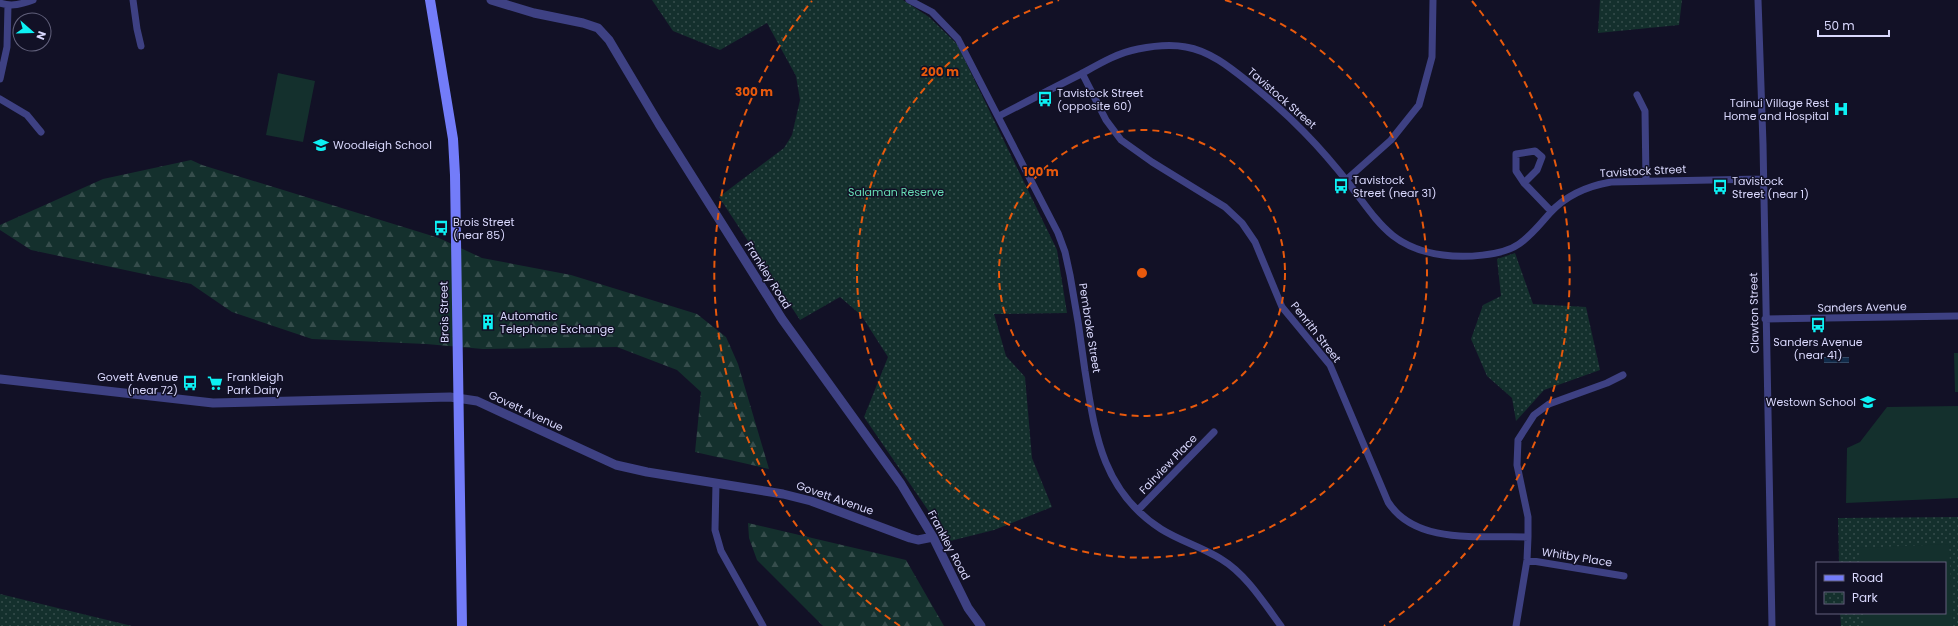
<svg xmlns="http://www.w3.org/2000/svg" width="1958" height="626" font-family="Poppins,sans-serif">
	<style>
		.forest { fill: url(#forest-firs) }
		.park { fill: url(#park-dots) }
		.garden { fill: #14302d }
		.water { fill: url(#water-rules) }
		.lines { fill: none; stroke-linecap: round; stroke-linejoin: round }
		.minor { stroke: #3e4183; stroke-width: 7 }
		.tertiary { stroke: #3e4183; stroke-width: 9 }
		.secondary { stroke: #737cf9; stroke-width: 10 }
		.ring { fill: none; stroke: #e8590c; stroke-width: 2; stroke-dasharray: 7 5 }
		.labels { text-anchor: middle; dominant-baseline: central; stroke-width: 3; stroke-linejoin: round; paint-order: stroke }
		.poi-label { font-size: 11px; fill: #d9d8fd; stroke: #121126; text-anchor: start }
		.street-label { font-size: 11px; fill: #d9d8fd; stroke: #121126 }
		.park-label { font-size: 11px; fill: #66dbb3; stroke: #121126 }
		.centre { fill: #e8590c; stroke: #121126; stroke-width: 2 }
		.ring-label { font-size: 12px; text-anchor: middle; font-weight: bold; fill: #e8590c; stroke: #121126; stroke-width: 3; stroke-linejoin: round; paint-order: stroke }
	</style>
	<defs>
		<pattern id="forest-firs" width="22" height="20" patternUnits="userSpaceOnUse"><rect width="22" height="20" fill="#14302d"/><path d="M5 1l3.5 6h-7zM16 11l3.5 6h-7z" fill="#364d4c"/></pattern>
		<pattern id="park-dots" width="8" height="8" patternUnits="userSpaceOnUse"><rect width="8" height="8" fill="#14302d"/><path d="M2 2h.1M6 6h.1" fill="none" stroke="#364d4c" stroke-width="1.8" stroke-linecap="round"/></pattern>
		<pattern id="water-rules" width="6" height="5" patternUnits="userSpaceOnUse"><rect width="6" height="5" fill="#112b4a"/><path d="M0 2.5h6" fill="none" stroke="#334965"/></pattern>
	</defs>
	<rect width="100%" height="100%" fill="#121126"/>
	<path class="forest" d="M191,160L202,165L439,238L482,258L571,275L697,314L726,337L738,364L769,469L695,452L701,392L677,370L617,347L483,349L426,344L312,339L232,312L191,284L31,250L0,230V225L103,179Z
		M748,523L906,560L944,626H823L757,560L749,538Z"/>
	<path class="park" d="M652,0H903L929,17L957,44L1057,250L1067,313L994,314L1006,356L1025,377L1032,458L1052,507L994,530L946,542L941,529L864,417L888,357L861,315L840,297L800,320L719,197L784,148L792,135L800,100L796,76L767,23L720,50L673,31Z
		M1600,0H1682L1679,25L1598,33Z
		M1515,253L1533,304L1586,307L1600,370L1544,390L1516,421L1512,398L1487,376L1471,339L1483,305L1501,296L1497,259Z
		M1958,517V626H1841L1840,613H1945V563H1839L1838,518Z
		M0,594L132,626H0Z"/>
	<path class="garden" d="M278,73L315,81L303,142L266,135Z
		M1954,353H1958V392H1955Z
		M1958,406V498L1846,503L1847,448L1860,442L1887,407Z
		M1949,544L1953,626H1863V613H1945V563H1860V548Z"/>
	<path class="water" d="M1824,357H1849V363H1824Z"/>
	<g class="lines">
		<path class="minor" d="M133,0L137,29L141,46
			M909,0L932,12L958,39L1058,233L1065,252L1070,275C1076,307 1081,339 1085,371C1095,434 1102,491 1161,529C1180,541 1202,547 1221,559C1246,574 1264,603 1281,626
			M1758,0L1763,144L1772,626
			M0,3C12,7 22,4 33,0
			M1082,73L1106,120L1121,140L1152,162L1225,207L1242,223L1255,242L1282,307L1330,365L1388,502C1416,546 1483,535 1528,537
			M0,79L7,47L8,5
			M1637,95L1645,111L1646,181
			M0,99L27,115L41,132
			M999,116C1026,102 1053,88 1081,74C1099,64 1117,53 1138,49C1153,46 1170,44 1186,47C1211,51 1233,70 1252,85C1291,117 1319,145 1350,185C1379,223 1392,248 1443,255C1464,258 1502,256 1519,244C1532,235 1540,224 1550,213C1566,195 1588,186 1611,182L1762,179
			M1346,180L1391,140L1419,105L1432,57L1433,0
			M1524,183L1537,170L1542,157L1535,151L1516,154V171L1524,183L1551,211
			M1765,319L1958,316
			M716,483L715,530L721,551L763,626
			M1138,510L1214,432
			M1527,560L1624,576
			M1516,626L1527,560L1528,537V517L1517,465L1518,440L1534,415L1549,404L1607,383L1623,375"/>
		<path class="tertiary" d="M491,0L534,13L583,23L598,28L609,40L659,124L782,319L901,484L933,537L968,608L981,626
			M0,379L213,403L450,397L477,401L616,465L647,472L783,494L811,501L910,538L918,540L933,537"/>
		<path class="secondary" d="M430,0L453,139L455,175L462,626"/>
	</g>
	<g class="ring">
		<circle cx="1142" cy="273" r="143"/>
		<path d="M1225 0A285 285 0 1 1 1059 0"/>
		<path d="M900 626A428 428 0 0 1 812 1M1472 1A428 428 0 0 1 1384 626"/>
	</g>
	<defs>
		<g id="bus-bare" transform="scale(1.2)"><path d="M-5-6H5V4H4V6H2V4H-2V6H-4V4H-5ZM-3.5-4V0h7V-4ZM-3.5 1.2v1.5H-2V1.2ZM2 1.2v1.5H3.5V1.2Z" fill="#0df1f4" stroke="#121126" stroke-width="2.5" paint-order="stroke"/></g>
		<g id="hospital-bare" transform="scale(1.2)"><path d="M-5-5h3v3.5h4V-5h3V5h-3V1.5h-4V5h-3Z" fill="#0df1f4" stroke="#121126" stroke-width="2.5" paint-order="stroke"/></g>
		<g id="school-bare" transform="scale(1.2)"><path d="M0-5L7-2L0 1L-7-2ZM-4 1L0 2.5L4 1V4Q0 6-4 4Z" fill="#0df1f4" stroke="#121126" stroke-width="2.5" paint-order="stroke"/></g>
		<g id="building-bare" transform="scale(1.2)"><path d="M-4-6H4V6H1V3H-1V6H-4ZM-2.5-4.3h1.7v1.8h-1.7ZM.8-4.3h1.7v1.8H.8ZM-2.5-1h1.7V.8h-1.7ZM.8-1h1.7V.8H.8Z" fill="#0df1f4" stroke="#121126" stroke-width="2.5" paint-order="stroke"/></g>
		<g id="supermarket-bare" transform="scale(1.2)"><path d="M-6-5.5h2.5l.6 2H6L4.5 2H-2.5L-4.4-4H-6ZM-1.5 3.2a1.3 1.3 0 1 0 .1 0ZM3 3.2a1.3 1.3 0 1 0 .1 0Z" fill="#0df1f4" stroke="#121126" stroke-width="2.5" paint-order="stroke"/></g>
	</defs>
	<g fill-rule="evenodd">
		<use href="#bus-bare" x="1045" y="99"/>
		<use href="#hospital-bare" x="1841" y="109"/>
		<use href="#school-bare" x="321" y="145"/>
		<use href="#bus-bare" x="1341" y="186"/>
		<use href="#bus-bare" x="1720" y="187"/>
		<use href="#bus-bare" x="441" y="228"/>
		<use href="#building-bare" x="488" y="322"/>
		<use href="#bus-bare" x="1818" y="325"/>
		<use href="#bus-bare" x="190" y="383"/>
		<use href="#supermarket-bare" x="215" y="383"/>
		<use href="#school-bare" x="1868" y="402"/>
	</g>
	<g class="labels">
		<g class="poi-label">
			<text x="1057" y="93">Tavistock Street<tspan x="1057" dy="13">(opposite 60)</tspan></text>
			<text x="1829" y="103" text-anchor="end">Tainui Village Rest<tspan x="1829" dy="13">Home and Hospital</tspan></text>
			<text x="333" y="145">Woodleigh School</text>
			<text x="1353" y="180">Tavistock<tspan x="1353" dy="13">Street (near 31)</tspan></text>
			<text x="1732" y="181">Tavistock<tspan x="1732" dy="13">Street (near 1)</tspan></text>
			<text x="453" y="222">Brois Street<tspan x="453" dy="13">(near 85)</tspan></text>
			<text x="500" y="316">Automatic<tspan x="500" dy="13">Telephone Exchange</tspan></text>
			<text x="1818" y="342" text-anchor="middle">Sanders Avenue<tspan x="1818" dy="13">(near 41)</tspan></text>
			<text x="178" y="377" text-anchor="end">Govett Avenue<tspan x="178" dy="13">(near 72)</tspan></text>
			<text x="227" y="377">Frankleigh<tspan x="227" dy="13">Park Dairy</tspan></text>
			<text x="1856" y="402" text-anchor="end">Westown School</text>
		</g>
		<g class="street-label">
			<text transform="translate(1282 98) rotate(41)">Tavistock Street</text>
			<text transform="translate(1643 171) rotate(-3)">Tavistock Street</text>
			<text transform="translate(768 275) rotate(58)">Frankley Road</text>
			<text transform="translate(1862 307) rotate(-1)">Sanders Avenue</text>
			<text transform="translate(444 312) rotate(-91)">Brois Street</text>
			<text transform="translate(1754 313) rotate(-91)">Clawton Street</text>
			<text transform="translate(1090 328) rotate(81)">Pembroke Street</text>
			<text transform="translate(1316 332) rotate(52)">Penrith Street</text>
			<text transform="translate(526 411) rotate(25)">Govett Avenue</text>
			<text transform="translate(1168 464) rotate(-46)">Fairview Place</text>
			<text transform="translate(835 498) rotate(19)">Govett Avenue</text>
			<text transform="translate(949 545) rotate(62)">Frankley Road</text>
			<text transform="translate(1577 557) rotate(9)">Whitby Place</text>
		</g>
		<g class="park-label">
			<text x="896" y="192">Salaman Reserve</text>
		</g>
	</g>
	<circle cx="1142" cy="273" r="6" class="centre"/>
	<g class="ring-label">
		<text x="940" y="76">200 m</text>
		<text x="754" y="96">300 m</text>
		<text x="1041" y="176">100 m</text>
	</g>
	<rect x="1816" y="562" width="130" height="52" fill="#121126" stroke="#62617c"/>
	<rect x="1824" y="575" width="20" height="6" fill="#737cf9" stroke="#62617c"/>
	<text x="1852" y="582" font-size="12" fill="#d9d8fd">Road</text>
	<rect x="1824" y="592" width="20" height="12" fill="url(#park-dots)" stroke="#62617c"/>
	<text x="1852" y="602" font-size="12" fill="#d9d8fd">Park</text>
	<g transform="translate(32 32) rotate(110)"><circle r="19" fill="#121126" stroke="#62617c"/>
	<path d="M0-3L7 15L0 10L-7 15Z" fill="#0df1f4"/>
	<text y="-6" font-size="11" font-weight="bold" text-anchor="middle" fill="#d9d8fd">N</text>
	</g>
	<path d="M1818 30v6h71v-6" fill="none" stroke="#d9d8fd" stroke-width="2"/>
	<text x="1824" y="30" font-size="12" fill="#d9d8fd" stroke="#121126" stroke-width="3" paint-order="stroke">50 m</text>
</svg>
